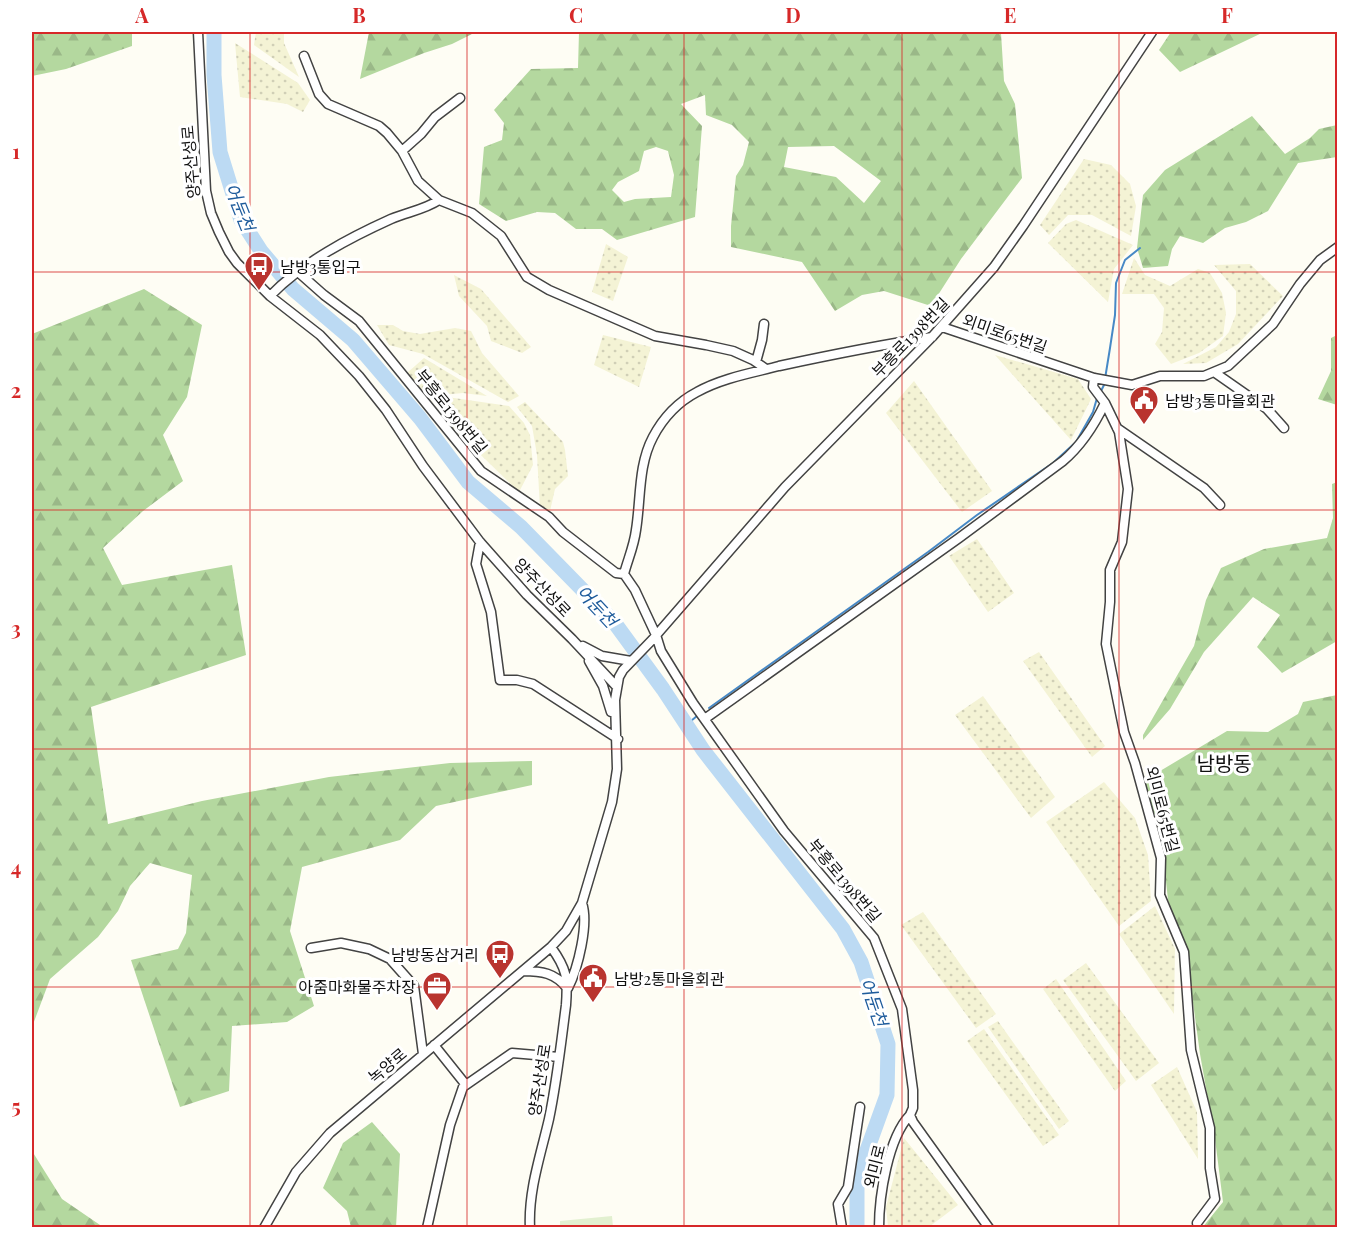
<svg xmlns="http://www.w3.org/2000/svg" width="1369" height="1259" font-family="'Playfair Display','Noto Sans KR',serif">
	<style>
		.farmland { fill: url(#farmland-dots) }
		.forest { fill: url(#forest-firs); fill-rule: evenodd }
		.pitch { fill: #e2f0d0 }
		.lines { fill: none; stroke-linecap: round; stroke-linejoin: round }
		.stream { stroke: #4789c6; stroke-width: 2 }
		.river { stroke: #bcdaf3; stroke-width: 15 }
		.minor-casing { stroke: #434343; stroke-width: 11 }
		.minor { stroke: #fff; stroke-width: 8 }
		.grid { fill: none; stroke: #d62828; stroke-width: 1.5; stroke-opacity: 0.55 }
		.labels { text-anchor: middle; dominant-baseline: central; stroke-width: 6; stroke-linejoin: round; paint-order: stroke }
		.street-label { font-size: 16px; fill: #101010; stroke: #fff }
		.poi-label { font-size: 16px; fill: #101010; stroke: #fff; text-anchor: start }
		.water-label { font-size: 18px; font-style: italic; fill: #1f5c9c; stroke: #fff }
		.quarter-label { font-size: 20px; fill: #101010; stroke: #fff }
		.neatline { fill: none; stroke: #d62828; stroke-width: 2 }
		.grid-label { font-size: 20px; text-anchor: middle; font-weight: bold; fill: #d62828 }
	</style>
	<defs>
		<pattern id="farmland-dots" width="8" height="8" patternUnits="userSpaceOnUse" patternTransform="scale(1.5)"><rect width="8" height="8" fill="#f4f3d5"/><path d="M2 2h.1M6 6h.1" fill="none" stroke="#d0cfb6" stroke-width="1.8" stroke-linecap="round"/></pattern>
		<pattern id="forest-firs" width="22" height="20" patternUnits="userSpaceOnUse" patternTransform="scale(1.5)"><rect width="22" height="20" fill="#b4d89f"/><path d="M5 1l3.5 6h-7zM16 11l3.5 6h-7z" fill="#9ab888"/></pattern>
	</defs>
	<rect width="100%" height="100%" fill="#fefdf4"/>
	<path class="farmland" d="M256,32H284V43L299,77L254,45Z
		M235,43L298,83L310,100L303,112L287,104L240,97Z
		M1084,159L1111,165L1130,184L1136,206L1131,236L1092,215H1068L1049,235L1040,225Z
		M1076,220L1133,245L1114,269L1108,302L1048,243L1066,224Z
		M606,244L628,257L613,301L592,292Z
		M1134,258L1145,275L1170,286L1198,269L1210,273L1222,293L1226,313L1223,336L1199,353L1171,364L1155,344L1162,332L1164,308L1154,294H1122Z
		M1250,264L1283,296L1238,344L1206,363L1183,364L1216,347L1229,332L1236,314V291L1214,265Z
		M454,275L481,289L531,347L522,353L491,341L487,326L459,296Z
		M377,325H393L403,331L420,334L455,328L471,331L482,353L519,396L508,402L423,354L389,345Z
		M603,335L651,347L639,387L594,365Z
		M995,355L1078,379L1091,399L1071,440Z
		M424,358L487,396L463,393L441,395L433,402L407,373Z
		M914,381L992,491L962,512L886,413Z
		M447,397L509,406L524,423L530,435L533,465L519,492L450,425L440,409Z
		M525,402L563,442L565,450L568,476L555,489L550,511L540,508L537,455L532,426L517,407Z
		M977,539L1014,593L988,612L949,556Z
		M1039,652L1105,746L1092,757L1023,661Z
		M983,696L1055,797L1031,818L955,715Z
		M1104,782L1135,818L1148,855L1151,901L1119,926L1046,822Z
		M1155,906L1175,949L1174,1014L1119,934Z
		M923,912L996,1014L976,1028L901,925Z
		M1086,963L1159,1063L1136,1081L1063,980Z
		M1056,979L1126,1081L1115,1091L1043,989Z
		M998,1021L1069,1121L1059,1129L988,1027Z
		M984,1029L1059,1135L1043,1146L967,1041Z
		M1177,1067L1197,1112L1198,1159L1151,1085Z
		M904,1138L958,1205L929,1227H888L886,1207Z"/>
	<path class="forest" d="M32,32H132V46L66,69L32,76Z
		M369,32H476L452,44L424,53L360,79Z
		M579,32H898L899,33L995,32L1001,33L1004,81L1015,104L1022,178L961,259L931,306L884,291L862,295L835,311L802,262L731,247V226L736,176L743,165L749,142L732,125L706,115L705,95L681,104L702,126L695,217L617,240L602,229H576L555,213L537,212L506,221L479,204L484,147L502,140L504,123L494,110L531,69L578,68ZM834,146L881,181L864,203L836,177L784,167L788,147ZM656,147L668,151L674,175L671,197L635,199L624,202L612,190L618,182L639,171L644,151Z
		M1171,32H1264L1180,72L1159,50Z
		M1252,116L1285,154L1310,138L1319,129L1337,125V157L1298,163L1268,211L1246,222L1225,228L1203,243L1180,236L1172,249L1168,266L1143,268L1137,248L1143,195L1165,170Z
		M144,289L202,325L187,397L163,435L183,481L143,511L103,548L122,585L232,565L246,655L91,707L108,824L202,801L329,777L450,763L532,761V785L436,806L400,840L302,867L290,931L314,1006L287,1022L232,1026L229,1091L180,1107L131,960L178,949L186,933L192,875L150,863L130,886L118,911L98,937L50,979L32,1027V334Z
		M1337,335V405L1318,399L1331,371V338Z
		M1337,482V641L1282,673L1257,647L1280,615L1253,597L1204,652L1170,709L1143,740V735L1194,646L1206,600L1221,568L1264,549L1327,538L1333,518L1332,484Z
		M1337,695V1227L1202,1228L1223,1202L1215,1139L1200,1054L1186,951L1168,900L1163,854L1145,780L1227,731L1268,732L1298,714L1303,702Z
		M372,1122L400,1154L396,1227H351L347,1211L323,1188L343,1143Z
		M32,1151L62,1199L103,1227H32Z"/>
	<path class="pitch" d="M612,1216L613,1227H560V1221Z"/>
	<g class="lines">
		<path class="stream" d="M1100,393L1104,385L1110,348L1115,315L1116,283L1125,260L1140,248
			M709,708L928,552L977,515L1053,463L1076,442L1093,412L1097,398
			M686,725L697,716"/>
		<path class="river" d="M214,32V75L220,152L241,220L261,251L293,289L353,340L420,418L468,482L521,527L614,622L663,689L703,750L843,929L861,962L888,1044L887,1095L857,1178V1228"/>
		<g class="minor-casing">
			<path id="minor" d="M198,32L206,191L211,213L219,232L229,252L237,263L270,296L320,335L359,376L386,410L423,466L480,542L527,595L572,639L617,687
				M304,56L319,94L328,104L379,126L387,133L402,151L418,181L439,200
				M402,151L421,134L435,117L460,98
				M298,272L324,295L359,321L481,471L549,517L563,532L616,573L624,574L635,590L656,635L661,651L693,703L784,831L874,938L902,1009L913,1090V1108L910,1115L913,1122L989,1228
				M270,296C303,262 349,238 391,219C407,212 424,210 439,200L472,213L501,236L527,277L549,290L655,336L706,345L733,351L753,360L766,369
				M942,327L1094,378L1132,385L1160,376H1204L1228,366L1273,324L1300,284L1320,260L1338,247
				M756,362L762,340L764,324
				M1214,372L1267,409L1284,428
				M1094,378L1093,387L1105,403L1119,432L1128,489L1122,542L1110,570V602L1106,644L1124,732L1135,763L1161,858L1160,895L1184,952L1191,1050L1210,1128V1168L1215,1199L1197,1223L1198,1228
				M1117,428L1204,488L1220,505
				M480,542L476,564L491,612L500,680H517L533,684L618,739
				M624,574C628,559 634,546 636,530C641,499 638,465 653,437C663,418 678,402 697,392C722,378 752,373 779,366C830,355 880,345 932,337
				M583,646L602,656L631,661
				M589,661L603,686L611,712
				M706,718L959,538L1063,461C1082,445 1094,426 1105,403
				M311,948L341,943L369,949L390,959L414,986L423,1054
				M523,971C542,971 555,973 567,988
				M568,988C578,968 589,924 582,903
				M434,1045L466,1085
				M264,1228L296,1172L330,1133L551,947L566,931L582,903L612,802L617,769L615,700L619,677L623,670L652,640L785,487L932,337L994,267L1023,226L1152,32
				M427,1228L450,1125L463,1087L512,1053L559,1057
				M530,1228C528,1191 541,1154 549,1119C557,1081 561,1043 566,1005C568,978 567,969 551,947
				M842,1228L838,1204L848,1187L860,1107
				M879,1228C879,1196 888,1138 910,1115"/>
		</g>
		<use href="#minor" class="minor"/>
	</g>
	<path class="grid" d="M250,32V1228M467,32V1228M684,32V1228M902,32V1228M1119,32V1228M32,272H1338M32,510H1338M32,749H1338M32,987H1338"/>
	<defs>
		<g id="bus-pin" transform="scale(1.5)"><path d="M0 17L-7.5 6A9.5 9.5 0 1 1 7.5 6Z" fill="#b9342f" stroke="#fff"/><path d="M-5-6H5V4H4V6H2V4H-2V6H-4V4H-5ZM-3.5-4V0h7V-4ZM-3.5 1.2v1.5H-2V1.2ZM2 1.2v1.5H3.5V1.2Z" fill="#fff"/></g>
		<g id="civic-pin" transform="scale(1.5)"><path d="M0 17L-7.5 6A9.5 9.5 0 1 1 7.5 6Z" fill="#b9342f" stroke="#fff"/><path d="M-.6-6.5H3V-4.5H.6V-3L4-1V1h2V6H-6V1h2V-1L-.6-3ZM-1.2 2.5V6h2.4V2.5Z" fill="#fff"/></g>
		<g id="office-pin" transform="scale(1.5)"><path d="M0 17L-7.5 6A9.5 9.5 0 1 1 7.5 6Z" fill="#b9342f" stroke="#fff"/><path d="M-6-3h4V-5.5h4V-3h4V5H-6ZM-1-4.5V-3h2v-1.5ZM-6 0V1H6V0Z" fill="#fff"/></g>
	</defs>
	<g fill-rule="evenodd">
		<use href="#bus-pin" x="259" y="266"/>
		<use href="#civic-pin" x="1144" y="400"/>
		<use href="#bus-pin" x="500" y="954"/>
		<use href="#civic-pin" x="593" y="978"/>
		<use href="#office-pin" x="437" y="986"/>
	</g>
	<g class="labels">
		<g class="street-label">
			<text transform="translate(190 162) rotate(-95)">양주산성로</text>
			<text transform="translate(1005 333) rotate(19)">외미로65번길</text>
			<text transform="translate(910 337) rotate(-46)">부흥로1398번길</text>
			<text transform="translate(452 411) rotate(51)">부흥로1398번길</text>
			<text transform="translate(543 587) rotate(46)">양주산성로</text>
			<text transform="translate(1163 809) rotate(75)">외미로65번길</text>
			<text transform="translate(845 880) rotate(50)">부흥로1398번길</text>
			<text transform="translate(387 1065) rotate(-40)">녹양로</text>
			<text transform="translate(539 1080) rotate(-81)">양주산성로</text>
			<text transform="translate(874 1166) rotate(-76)">외미로</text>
		</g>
		<g class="poi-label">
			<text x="280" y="266">남방3통입구</text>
			<text x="1165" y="400">남방3통마을회관</text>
			<text x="479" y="954" text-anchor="end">남방동삼거리</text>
			<text x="614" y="978">남방2통마을회관</text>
			<text x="416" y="986" text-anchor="end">아줌마화물주차장</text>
		</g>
		<g class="water-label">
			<text transform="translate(240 207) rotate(68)">어둔천</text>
			<text transform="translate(597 606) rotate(47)">어둔천</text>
			<text transform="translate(874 1002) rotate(71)">어둔천</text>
		</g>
		<g class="quarter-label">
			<text x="1224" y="762">남방동</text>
		</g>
	</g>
	<rect width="1369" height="1259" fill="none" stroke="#ffffff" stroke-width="66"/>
	<rect x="33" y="33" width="1303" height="1193" class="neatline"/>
	<g class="grid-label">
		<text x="142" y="23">A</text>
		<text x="359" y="23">B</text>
		<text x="576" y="23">C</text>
		<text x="793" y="23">D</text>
		<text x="1010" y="23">E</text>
		<text x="1227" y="23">F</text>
		<text x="16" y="159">1</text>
		<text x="16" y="398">2</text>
		<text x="16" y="636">3</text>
		<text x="16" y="875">4</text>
		<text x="16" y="1114">5</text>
	</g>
</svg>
